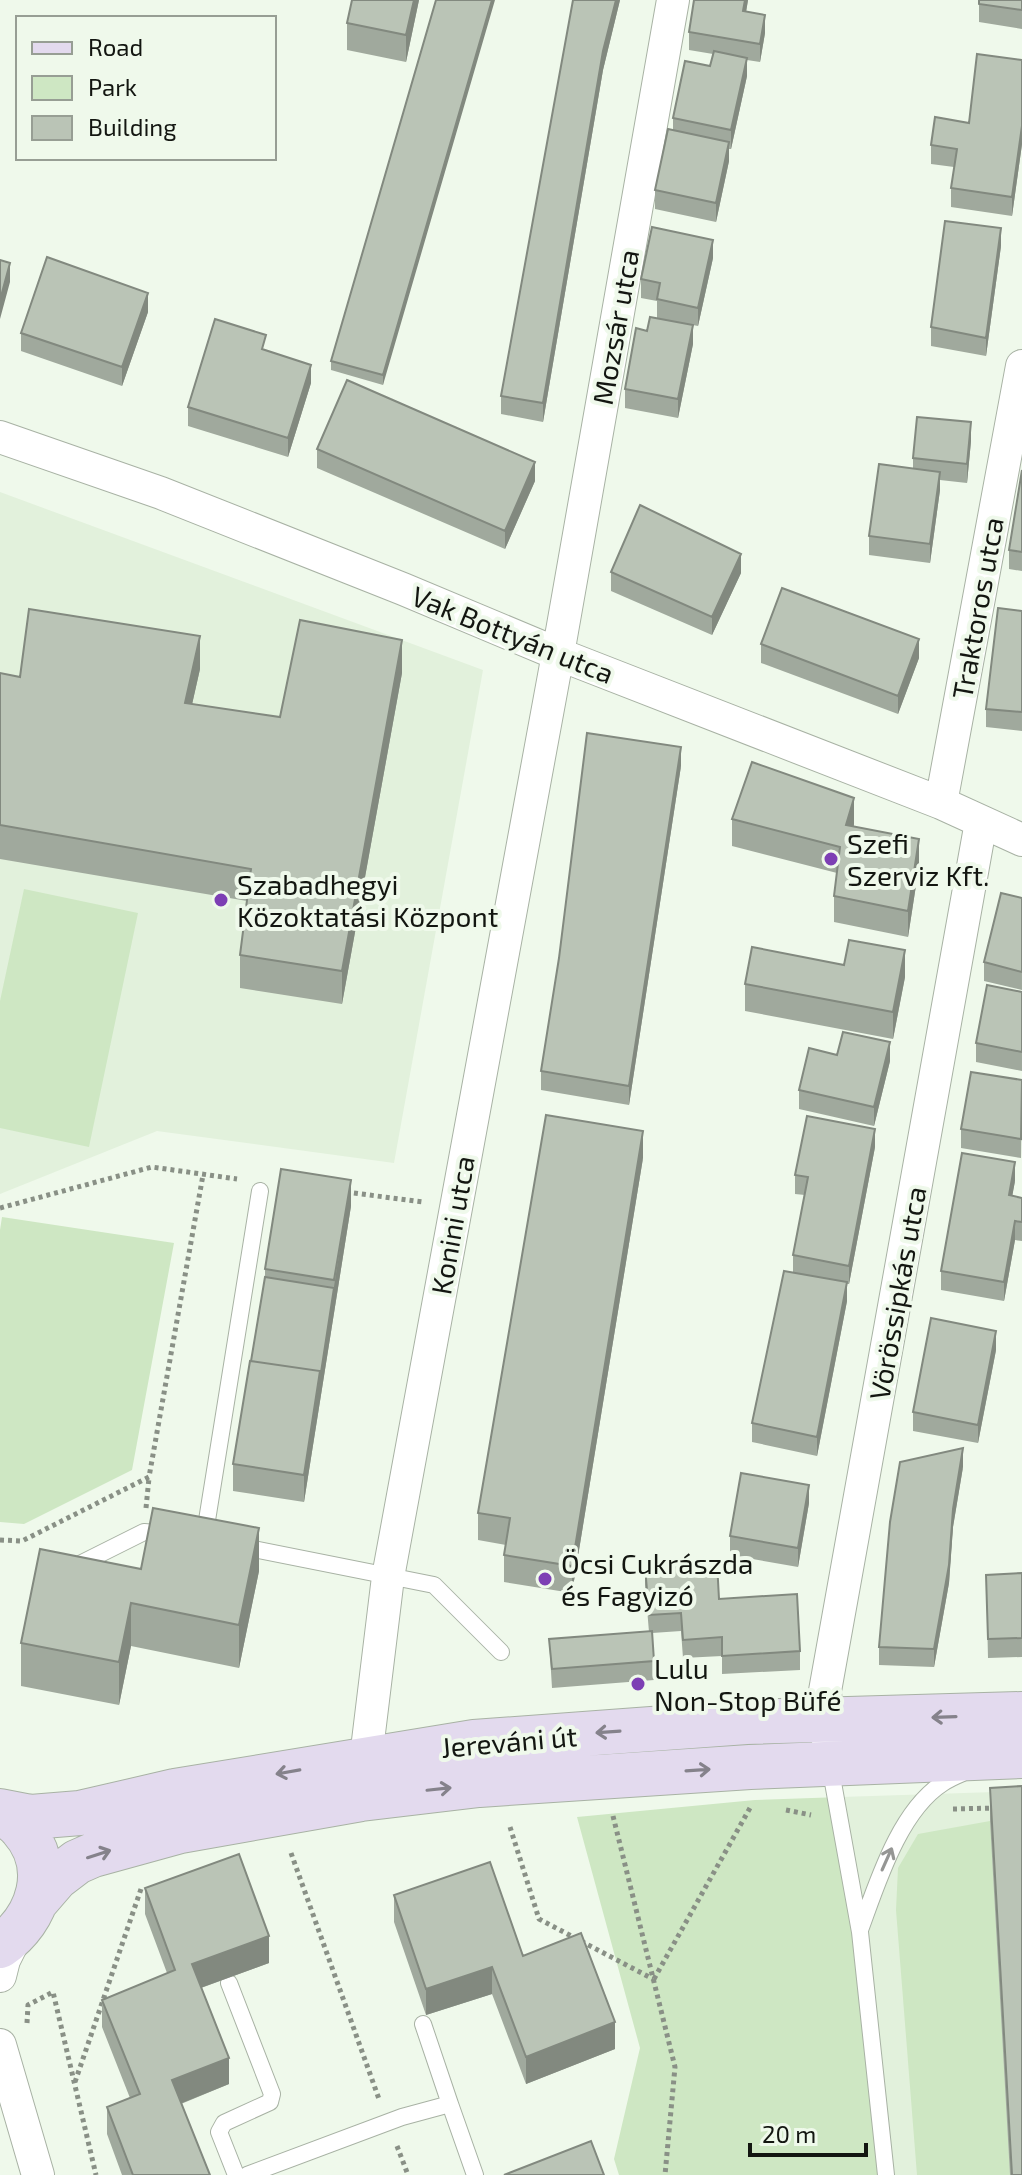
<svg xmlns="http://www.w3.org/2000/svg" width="1022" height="2175" font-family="'Exo 2',sans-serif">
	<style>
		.built { fill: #e2f1dc }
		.green { fill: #cee7c3 }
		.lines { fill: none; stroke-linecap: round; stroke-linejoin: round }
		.lane-casing { stroke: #a8b2a4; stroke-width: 18 }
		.street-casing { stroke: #a8b2a4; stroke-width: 34 }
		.secondary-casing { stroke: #a8b2a4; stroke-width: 46 }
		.path { stroke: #899086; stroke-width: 5; stroke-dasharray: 4 4; stroke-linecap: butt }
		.lane { stroke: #fff; stroke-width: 16 }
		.street { stroke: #fff; stroke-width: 32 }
		.secondary { stroke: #e3daee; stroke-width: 44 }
		.wall { fill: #a0a99d }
		.shaded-wall { fill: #82897f }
		.building { fill: #bac4b6; stroke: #82897f; stroke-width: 2 }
		.oneway { stroke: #85828b }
		.oneway2 { stroke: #959694 }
		.poi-dot { fill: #7d3fb4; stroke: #eff9eb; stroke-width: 3 }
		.labels { text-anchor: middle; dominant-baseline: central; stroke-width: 8; stroke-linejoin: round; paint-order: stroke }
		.street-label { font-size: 28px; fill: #131611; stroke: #eff9eb }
		.poi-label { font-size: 28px; fill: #131611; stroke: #eff9eb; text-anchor: start }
	</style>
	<rect width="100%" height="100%" fill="#eff9eb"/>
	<path class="built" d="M0,492L483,670L394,1163L157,1131L0,1194Z
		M1022,1791V2175H886L841,1797Z"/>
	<path class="green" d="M24,889L138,913L89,1147L0,1128V1001Z
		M2,1217L174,1243L132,1470L24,1524L0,1522V1230Z
		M841,1797L886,2175H619L614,2159L640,2048L577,1817L755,1800Z
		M990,1821L1010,2175H917L896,1910L898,1868L918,1834Z"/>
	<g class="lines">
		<g class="lane-casing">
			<path id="lane" d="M204,1539L260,1191
				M238,1546L434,1585L501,1652
				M70,1569L144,1532L170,1534
				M830,1766L860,1932L886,2175
				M860,1930C877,1884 899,1811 943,1783C950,1778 958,1775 965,1772
				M229,1983L272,2094L270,2102L224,2123L219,2132L236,2175
				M423,2024L450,2104
				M247,2175L402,2117L450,2104L475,2175"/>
		</g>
		<g class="street-casing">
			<path id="street" d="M0,437L161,493L403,589L558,654L941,803L1022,840
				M941,803L1022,366
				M828,1741L825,1691L981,822
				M363,1782L388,1577L558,654L673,0
				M0,1976L4,1960L17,1934
				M0,2045L38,2175"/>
		</g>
		<g class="secondary-casing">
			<path id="secondary" d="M0,1811L31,1817L80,1813L175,1791L474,1742L746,1722L1022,1714
				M37,1900L56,1878L77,1862L93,1855L180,1831L361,1799L479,1785L750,1767L1022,1756
				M0,1946C39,1919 56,1867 21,1828C16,1822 8,1817 2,1812"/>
		</g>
		<path class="path" d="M346,1192L423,1202
			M0,1208L152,1167L237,1179
			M146,1508L149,1478
			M0,1540L22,1541L149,1477L203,1175
			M953,1809L995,1808
			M786,1810L811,1815
			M613,1816L675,2067L665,2175
			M510,1827L539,1919L653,1979
			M291,1853L379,2099
			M654,1979L750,1808
			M27,2023L28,2005L53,1992L96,2175
			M75,2082L142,1886
			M397,2146L408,2175"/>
		<use href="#lane" class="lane"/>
		<use href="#street" class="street"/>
		<use href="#secondary" class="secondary"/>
	</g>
	<path class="wall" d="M419,0L406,62L347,50V23Z
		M436,0L383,385L331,370V361Z
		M573,0H620L603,70L543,422L501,414V396Z
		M694,0H748L746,12L765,33L760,62L747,60V76L731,149H729V161L716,222L655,209V190L673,130V118L710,66L713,54L689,50V32Z
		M1022,0V29L979,22V4Z
		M1022,60V144L1012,216L951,207V188L954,167L931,164V145L969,123Z
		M1001,246L986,356L931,346V327Z
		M713,258L698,326L657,318V301L641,298V279Z
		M148,312L122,386L21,351V333Z
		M647,331L693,344L678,418L625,408V389Z
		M266,350L311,383L288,457L188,426V407Z
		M971,441L967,483L940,480V490L930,563L869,555V536L913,468V458Z
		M317,449L535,481L505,549L317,468Z
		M1022,470V571L1009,569V550Z
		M611,572L741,573L712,635L611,591Z
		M1022,611V731L986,727V709Z
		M761,644L919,658L898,714L761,663Z
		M200,669L192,704L280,717L402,673L342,1004L240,988V955L247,901L0,859V673L20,677Z
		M681,766L629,1105L541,1090V1071Z
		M732,819L854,824V827L919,866L908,937L834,922V896L837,873L732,846Z
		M1022,898V990L984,981V962Z
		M905,977L893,1039L745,1011V984Z
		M1022,992V1071L976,1062V1043Z
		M837,1055L890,1061L874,1126L799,1109V1090Z
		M1022,1080L1021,1158L961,1148V1129Z
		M875,1147L849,1284H847V1301L817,1456L752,1442V1423L793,1272V1255L805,1195L795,1194V1175Z
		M643,1158L572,1593L504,1582V1555L506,1545L478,1540V1513Z
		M1015,1181L1012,1196L1022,1198V1241L1015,1240L1004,1301L941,1290V1271Z
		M351,1206L304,1502L233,1491V1464L251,1361L265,1277V1269Z
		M996,1350L978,1443L913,1431V1412Z
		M963,1467L953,1527L949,1583L934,1667L879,1665V1647Z
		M809,1503L798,1567L730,1555V1536Z
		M645,1566L719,1599L800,1651V1670L722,1674V1656L683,1658L681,1631L652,1633L654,1680L552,1688L549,1639L649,1632L645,1585Z
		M141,1569L259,1571L239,1668L131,1646L119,1705L21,1686V1643Z
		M1022,1573V1657L988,1658L986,1575Z
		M990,1788L1022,2175H1010L990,1821Z
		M145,1888L269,1963L201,1988L229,2084L181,2104L210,2175H122L107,2134V2107L130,2098L102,2027V2000L167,1973L145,1914Z
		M394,1895L523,1956L615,2049L526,2084L492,1994L426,2015L394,1922Z"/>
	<path class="shaded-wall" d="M414,0H419L406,62V35Z
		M492,0H495L383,385V375Z
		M616,0H620L603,70L543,422V403L603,51Z
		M745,0H748L743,30V11Z
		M765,15V33L760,62V44Z
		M747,58V76L731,149V130Z
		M1022,126V144L1012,216V197Z
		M729,142V161L716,222V203Z
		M1001,228V246L986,356V338Z
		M713,240V258L698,326V308Z
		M10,263V282L0,319V300Z
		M148,293V312L122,386V367Z
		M693,325V344L678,418V399Z
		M311,365V383L288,457V438Z
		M971,422V441L967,483V464Z
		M535,462V481L505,549V531Z
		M940,472V490L930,563V544Z
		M741,554V573L712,635V617Z
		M200,636V669L185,736V703Z
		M919,639V658L898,714V696Z
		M402,640V673L342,1004V971Z
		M681,747V766L629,1105V1086Z
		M854,798V824L846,852V825Z
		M919,839V866L908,937V911Z
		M905,950V977L893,1039V1012Z
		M890,1042V1061L874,1126V1107Z
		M875,1129V1147L849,1284V1266Z
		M643,1131V1158L572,1593V1566Z
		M1015,1162V1181L1009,1214V1195Z
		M351,1180V1206L304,1502V1475Z
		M1015,1221V1240L1004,1301V1282Z
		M847,1282V1301L817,1456V1437Z
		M996,1331V1350L978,1443V1425Z
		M963,1448V1467L953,1527L949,1583L934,1667V1649L953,1509Z
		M809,1485V1503L798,1567V1548Z
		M259,1528V1571L239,1668V1625Z
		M131,1603V1646L119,1705V1662Z
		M269,1936V1963L192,1991V1964Z
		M492,1967V1994L426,2015V1989Z
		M615,2022V2049L526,2084V2057Z
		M229,2058V2084L172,2107V2080Z"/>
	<path class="building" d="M352,0H414L406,35L347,23Z
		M436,0H492L383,375L331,361Z
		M573,0H616L603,51L543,403L501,396Z
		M694,0H745L743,11L765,15L760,44L689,32Z
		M979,0H1022V10L979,4Z
		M714,51L747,58L731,130L673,118L685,61L710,66Z
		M977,54L1022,60V126L1012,197L951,188L957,149L931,145L935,117L969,123Z
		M668,129L729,142L716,203L655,190Z
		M945,221L1001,228L986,338L931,327Z
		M652,227L713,240L698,308L657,299L660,283L641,279Z
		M47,257L148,293L122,367L21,333Z
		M0,260L10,263L0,300Z
		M650,317L693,325L678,399L625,389L636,328L647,331Z
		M215,319L266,335L262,349L311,365L288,438L188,407Z
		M347,380L535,462L505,531L317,449Z
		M917,417L971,422L967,464L913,458Z
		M879,464L940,472L930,544L869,536Z
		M1022,470V552L1009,550Z
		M640,505L741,554L712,617L611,572Z
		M782,588L919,639L898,696L761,644Z
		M998,608L1022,611V712L986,709Z
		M29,609L200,636L185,703L280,717L300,620L402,640L342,971L240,955L251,869L0,825V673L20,677Z
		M587,733L681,747L629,1086L541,1071L559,958Z
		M752,762L854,798L846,825L919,839L908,911L834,896L840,847L732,819Z
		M1001,893L1022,898V972L984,962Z
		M849,940L905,950L893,1012L745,984L752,947L844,965Z
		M987,985L1022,992V1052L976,1043Z
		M843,1032L890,1042L874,1107L799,1090L809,1048L837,1055Z
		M971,1072L1022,1080L1021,1139L961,1129Z
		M546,1115L643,1131L572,1566L504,1555L510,1518L478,1513Z
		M807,1116L875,1129L849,1266L793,1255L808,1177L795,1175Z
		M962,1153L1015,1162L1009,1195L1022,1198V1222L1015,1221L1004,1282L941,1271Z
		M281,1169L351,1180L334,1280L265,1269Z
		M784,1271L847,1282L817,1437L752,1423Z
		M265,1277L334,1288L320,1379V1371L251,1361Z
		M931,1318L996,1331L978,1425L913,1412Z
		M250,1361L320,1371L304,1475L233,1464Z
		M963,1448L953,1509L949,1565L934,1649L879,1647L890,1522L900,1462Z
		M741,1473L809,1485L798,1548L730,1536Z
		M153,1508L259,1528L239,1625L131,1603L119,1662L21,1643L40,1549L141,1569Z
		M717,1562L719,1599L797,1594L800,1651L722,1656V1637L683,1640L681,1613L649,1615L645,1566Z
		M1022,1573V1638L988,1639L986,1575Z
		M652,1631L654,1661L552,1669L549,1639Z
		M1022,1786V2175H1012L990,1788Z
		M239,1854L269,1936L192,1964L229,2058L172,2080L210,2175H133L107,2107L140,2094L102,2000L175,1970L145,1888Z
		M490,1862L523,1956L581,1933L615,2022L526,2057L492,1967L426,1989L394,1895Z
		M591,2141L604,2175H504Z"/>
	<defs><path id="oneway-shaft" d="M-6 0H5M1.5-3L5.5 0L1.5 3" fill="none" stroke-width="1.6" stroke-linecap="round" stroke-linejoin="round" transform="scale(2)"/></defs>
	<g class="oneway">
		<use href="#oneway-shaft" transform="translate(944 1717) rotate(178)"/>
		<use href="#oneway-shaft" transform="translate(608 1732) rotate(176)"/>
		<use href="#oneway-shaft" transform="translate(698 1770) rotate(-4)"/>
		<use href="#oneway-shaft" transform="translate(288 1772) rotate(170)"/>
		<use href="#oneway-shaft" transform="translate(439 1789) rotate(-6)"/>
		<use href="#oneway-shaft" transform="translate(99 1854) rotate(-18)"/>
	</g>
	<use class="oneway2" href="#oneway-shaft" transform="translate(887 1859) rotate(-66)"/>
	<g class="poi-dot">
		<circle cx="831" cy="859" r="8"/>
		<circle cx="221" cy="900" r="8"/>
		<circle cx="545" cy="1579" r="8"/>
		<circle cx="638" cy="1684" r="8"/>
	</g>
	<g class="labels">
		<g class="street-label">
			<text transform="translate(615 327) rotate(-80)">Mozsár utca</text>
			<text transform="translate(977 608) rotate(-80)">Traktoros utca</text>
			<text transform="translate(513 634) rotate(22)">Vak Bottyán utca</text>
			<text transform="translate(452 1225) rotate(-80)">Konini utca</text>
			<text transform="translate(897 1293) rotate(-80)">Vörössipkás utca</text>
			<text transform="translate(509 1741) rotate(-5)">Jereváni út</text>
		</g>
		<g class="poi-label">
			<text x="847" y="843">Szefi<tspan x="847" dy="32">Szerviz Kft.</tspan></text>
			<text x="237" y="884">Szabadhegyi<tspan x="237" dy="32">Közoktatási Központ</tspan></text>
			<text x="561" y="1563">Öcsi Cukrászda<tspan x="561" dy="32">és Fagyizó</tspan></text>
			<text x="654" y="1668">Lulu<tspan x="654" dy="32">Non-Stop Büfé</tspan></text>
		</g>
	</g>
	<rect x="16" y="16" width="260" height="144" fill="#eff9eb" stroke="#979e94" stroke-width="2"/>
	<rect x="32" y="42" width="40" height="12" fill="#e3daee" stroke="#979e94" stroke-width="2"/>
	<text x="88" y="56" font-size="24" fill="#131611">Road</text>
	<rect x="32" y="76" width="40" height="24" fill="#cee7c3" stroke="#979e94" stroke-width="2"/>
	<text x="88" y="96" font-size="24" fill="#131611">Park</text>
	<rect x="32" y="116" width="40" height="24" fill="#bac4b6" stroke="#979e94" stroke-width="2"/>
	<text x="88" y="136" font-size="24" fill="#131611">Building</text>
	<path d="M750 2143v12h116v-12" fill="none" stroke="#131611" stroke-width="4"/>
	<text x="762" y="2143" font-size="24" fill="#131611" stroke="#eff9eb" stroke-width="6" paint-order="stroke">20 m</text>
</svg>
